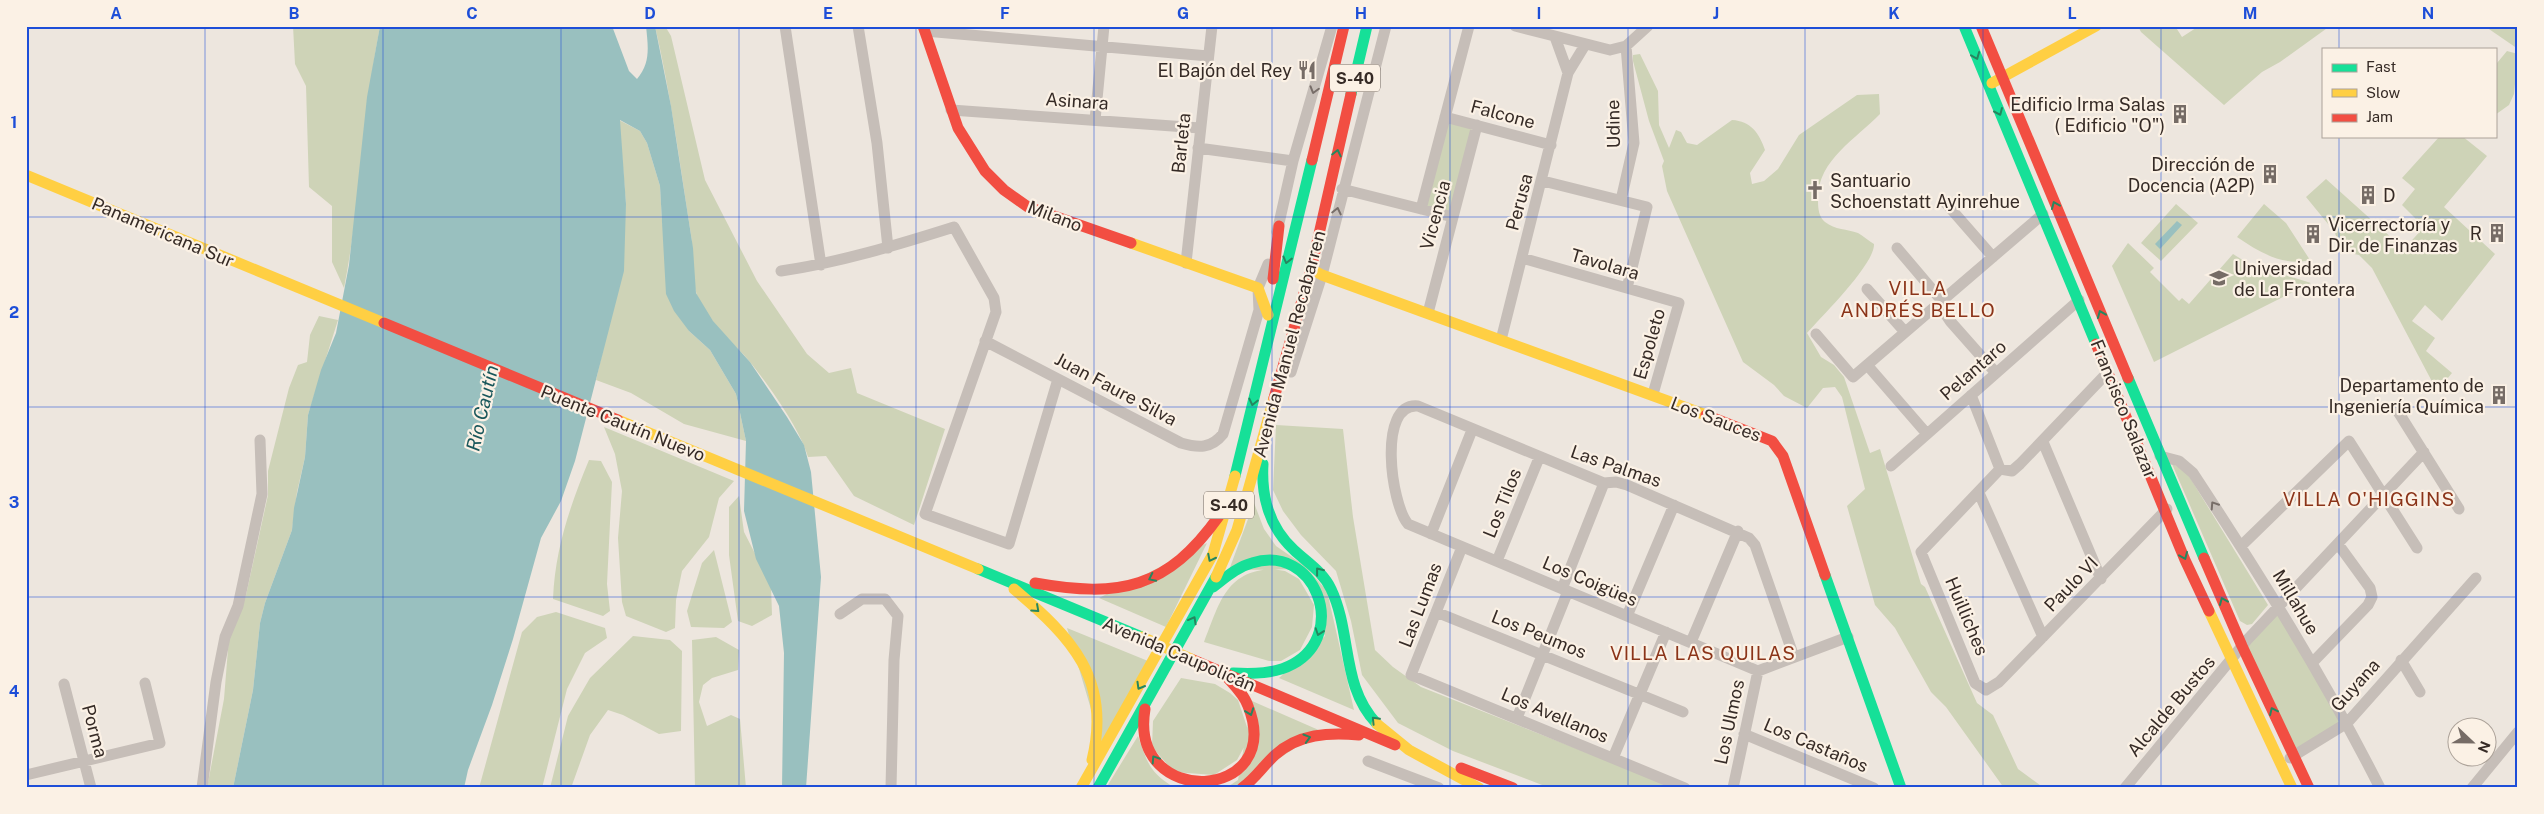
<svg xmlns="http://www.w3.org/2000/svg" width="2544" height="814" font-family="'Public Sans',sans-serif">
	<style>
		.green { fill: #ced3b7 }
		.water { fill: #99c0bf }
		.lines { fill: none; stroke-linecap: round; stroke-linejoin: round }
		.street { stroke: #c6beb8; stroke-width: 11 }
		.fast { stroke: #16e098; stroke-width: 11 }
		.slow { stroke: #ffcf43; stroke-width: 11 }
		.jam { stroke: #f24e42; stroke-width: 11 }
		.slow-bridge { stroke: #ffcf43; stroke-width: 11 }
		.oneway { stroke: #26865f }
		.oneway2 { stroke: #776d68 }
		.grid { fill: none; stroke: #1d4ed8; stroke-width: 1; stroke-opacity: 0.55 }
		.labels { text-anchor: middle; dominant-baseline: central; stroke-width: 4.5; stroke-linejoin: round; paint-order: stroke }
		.shield { fill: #fbf1e5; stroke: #71665f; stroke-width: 1 }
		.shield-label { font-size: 16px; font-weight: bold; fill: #362b26 }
		.poi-label { font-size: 18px; fill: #362b26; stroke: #fbf1e5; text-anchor: end }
		.street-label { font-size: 18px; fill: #362b26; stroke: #fbf1e5 }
		.neighbourhood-label { font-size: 19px; letter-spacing: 1px; fill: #8b3419; stroke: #fbf1e5 }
		.water-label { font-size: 19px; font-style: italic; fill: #19575b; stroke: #fbf1e5 }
		.neatline { fill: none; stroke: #1d4ed8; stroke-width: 2 }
		.grid-label { font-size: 16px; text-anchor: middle; font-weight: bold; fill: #1d4ed8 }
	</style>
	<rect width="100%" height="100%" fill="#ede6de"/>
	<path class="green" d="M293,26H380C363,113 361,201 344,288L332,262V206L309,187L306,86L295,64Z
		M655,26H665L671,36L705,180L757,281L807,354L829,373L851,368L857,393L945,429L914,525L854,496L826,456L808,457C800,428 764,378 744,355C729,339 701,313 696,292C691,274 694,254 691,235C680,165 671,95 655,26Z
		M2138,26H2175L2182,37L2199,26H2330L2280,62L2262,72L2224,105L2141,32Z
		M2486,26H2518V49L2486,27Z
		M2507,51L2518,54L2514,94L2509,105L2495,115V62L2497,63Z
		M1640,54L1658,91L1659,125L1669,148L1676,130L1681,132L1687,143L1697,145L1732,120C1751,121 1759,133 1765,150L1750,173L1752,184L1764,181L1778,169L1799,135L1857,95L1879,94L1880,114C1856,139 1816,161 1818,201C1818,209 1819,217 1825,222C1835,230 1847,229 1858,233C1863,236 1869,241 1874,244C1875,264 1822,316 1807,333L1821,357L1834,365L1844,377L1870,453L1880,449L1921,584L1925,587L1977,703L1993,715L2018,769L2044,788H2004L1946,707L1931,692L1895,628L1875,605L1847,506L1865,489L1842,397L1835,387L1823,388L1807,408L1784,396L1774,385L1743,362L1667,191L1662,166L1664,161L1649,121L1633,61V55Z
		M619,120L640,131L647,143L660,186L662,221L689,331L710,350L736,394L746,441L684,424L631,393L596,380L613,307L626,204Z
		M1448,122L1472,128L1450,213L1425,206Z
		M2440,136H2462L2487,156L2444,207L2495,254L2442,321L2425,305L2412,321L2435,338L2426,351L2452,373L2437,391L2372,268L2359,255L2345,252L2333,230L2306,197L2326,179L2404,249L2424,227L2402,205L2415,189L2402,178Z
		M2176,204L2198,223L2161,261L2141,243Z
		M2264,204L2286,223L2310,260C2284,267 2259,252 2237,237Z
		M2128,243L2154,268L2150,272L2179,301L2182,298L2189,304L2233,254L2249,264L2311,283L2154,362L2112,266Z
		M319,316L338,320L308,415L305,457L297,492L292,530L265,603L260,623L253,690L233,788H207L224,699L229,637L246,595L268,495V471L289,388L298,365L307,362L310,335Z
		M1276,425L1343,429L1353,517L1375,650L1393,667L1421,687L1676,788H1550L1453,751L1398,723L1362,675L1351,621L1336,571L1301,535L1283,511L1273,490Z
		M604,427L734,481L719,498L709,537L682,571L676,600L675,628L666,632L626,616L622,602L618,538L622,491L615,454Z
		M589,460L601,461L612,482L607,584L610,611L603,616L553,599C555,549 570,506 589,460Z
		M2172,464L2183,469L2189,476L2268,605L2252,624L2247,625L2240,621Z
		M739,496L744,532L771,585L772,615L752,626L738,621L729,555V507Z
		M1254,503L1264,529L1276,546L1305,566L1327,591L1354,710L1279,678L1325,636L1303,569L1229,570Z
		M1207,543L1166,627L1099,598Z
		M714,550L732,622L724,628L691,627L687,611L702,563Z
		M1272,569L1285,571L1299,579L1314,605L1312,627L1300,650L1281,661H1269L1204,642C1219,605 1225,571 1272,569Z
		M2279,607L2347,723L2294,755L2242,646Z
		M556,612L605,628L607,638L585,653L567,689L542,788H479L522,632L537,617Z
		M1067,628L1148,661L1101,743Z
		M633,636L670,640L682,651L681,731L659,734L623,715L608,710L590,735L571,788H550L568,716L590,678Z
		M716,637L739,650L738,670L712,678L703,685L699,702L707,726L731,715L740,719L746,788H695L692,640Z
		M1181,678L1215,684L1230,693L1238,700L1250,736L1237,760L1214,775L1174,772L1152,747L1153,721Z
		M1252,701L1321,731L1234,788H1226L1238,780Z
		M1138,736C1148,764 1149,772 1175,788L1141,785L1106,788Z"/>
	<path class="water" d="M380,26H612L629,71L637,79C651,63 648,46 646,26H655L671,106L693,248L696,293L713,321L750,362L787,417L804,445L811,472L821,577L806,788H782L784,653L779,606L756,559L744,511L746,441L736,394L710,350L689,331L674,311L666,294L660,186L647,143L640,131L620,120L626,204L624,271L575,461L561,501L541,538L513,639L492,705L468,770L464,788H233L253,690L260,623L265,603L292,530L294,508L305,457L308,415L321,370L336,333L349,265L367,97Z
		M2177,221L2182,225L2160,249L2155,244Z"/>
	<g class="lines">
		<path class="street" d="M785,26L821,265
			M858,26L877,143L888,248
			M1515,26L1610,50L1626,46L1648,26
			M925,31L1208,56
			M1555,37L1568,73
			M951,110L1200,128
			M1445,117L1551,145
			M1095,120L1104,26
			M1198,148L1293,161
			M1543,181L1647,207L1627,288
			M1342,189L1453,217
			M1621,200L1634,143L1626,46
			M1944,201L1993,257
			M1421,209L1469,26
			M1277,232L1293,161L1332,26
			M1897,248L1942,301L1944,312L1950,321L1996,373
			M1522,258L1679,303L1653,394
			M1186,263L1212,26
			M781,271C841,262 897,245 954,227L994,298L996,312L925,514L1009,544L1058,379
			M1867,289L1905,332
			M1428,313L1477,125
			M1816,334L1853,377L2043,214
			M1501,340L1568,73L1585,45
			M985,341L1181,443C1198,448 1211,449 1223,434L1259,310L1258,288L1268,264
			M1868,366L1927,434
			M1291,372L1322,275L1386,26
			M2108,372L2020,464L2012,471L2000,469L1921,552L1975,683L1986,690L1999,682L2167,509
			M1971,395L2000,469
			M2397,410L2459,509
			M2043,442L2101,579
			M2160,456L2179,461L2193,473C2260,575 2325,679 2380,788
			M1891,466L2079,300
			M1979,493L2043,637
			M1431,534L1472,430
			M2241,546L2349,441L2417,548
			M1462,547L1411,675L1685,788
			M1497,561L1539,458
			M1562,589L1604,483
			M1436,612L1683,712
			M840,614L862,599H885L898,616L894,660L891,788
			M1627,616L1674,505
			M1691,642L1738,531
			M2401,660L2420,692
			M2312,663L2368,605L2372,597L2370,588L2338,544
			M1758,671L1408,524C1391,504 1377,402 1418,406L1604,483L1616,482L1627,485L1749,538L1755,545L1794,657
			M64,684L91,788
			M1517,718L1568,591
			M1744,734L1874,788
			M1613,758L1666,632
			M2290,758L2347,723L2476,578
			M1368,761L1439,788
			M26,775L160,743L145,683
			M202,788L216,682L225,637L238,606L262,494L260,440
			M1733,788L1758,671L1848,637
			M2125,788L2247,640L2424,452
			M2472,788L2518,732"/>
		<path class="fast" d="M1964,26L2096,344
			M1351,94L1367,26
			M2128,378L2204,558
			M1263,464C1261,497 1270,528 1294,550C1308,563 1323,572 1331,589C1352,633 1341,687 1377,724
			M1235,476L1312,160
			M978,569L1142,637
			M1825,575L1901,788
			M1213,587C1225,578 1237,567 1252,563C1315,543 1349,633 1293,664C1275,674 1253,674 1233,673
			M1098,788L1216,577"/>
		<path class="slow" d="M1992,83L2096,26
			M26,175L384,323
			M1131,243L1258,288L1268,315
			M1311,269L1322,275L1706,415
			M618,420L978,569
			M1216,577L1237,530L1274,398
			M1014,589C1071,637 1112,679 1092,760
			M2209,611L2292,788
			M1377,724L1409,750L1479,788
			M1081,788L1213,554L1235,476"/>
		<path class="jam" d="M923,26L958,128L985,171L1004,190L1028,207L1131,243
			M1981,26L2128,378
			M1312,160L1344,26
			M1273,279L1279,226
			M384,323L618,420
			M2096,344L2185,560L2209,611
			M1274,398L1311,269L1351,94
			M1706,415L1772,441L1783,456L1825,575
			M2204,558L2242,646L2309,788
			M1035,583C1120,598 1167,589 1219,516
			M1191,659L1395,745
			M1145,709C1128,810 1286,802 1248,706C1244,694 1233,684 1225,675
			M1461,768L1513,788
			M1242,788C1255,779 1263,766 1275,755C1298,734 1329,732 1359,735"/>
		<path class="slow-bridge" d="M1142,637L1191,659"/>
	</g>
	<defs><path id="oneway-chevron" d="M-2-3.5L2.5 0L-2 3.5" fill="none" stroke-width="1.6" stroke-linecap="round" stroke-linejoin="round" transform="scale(1.25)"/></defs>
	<g class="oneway">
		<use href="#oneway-chevron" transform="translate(1976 56) rotate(68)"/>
		<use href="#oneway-chevron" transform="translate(1999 112) rotate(66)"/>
		<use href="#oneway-chevron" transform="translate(1337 153) rotate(-77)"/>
		<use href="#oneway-chevron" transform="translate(2055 205) rotate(-113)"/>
		<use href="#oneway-chevron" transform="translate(1287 260) rotate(104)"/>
		<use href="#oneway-chevron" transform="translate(2101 314) rotate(-112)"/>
		<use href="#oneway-chevron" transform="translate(1253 402) rotate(103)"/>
		<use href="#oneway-chevron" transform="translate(2184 556) rotate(67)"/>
		<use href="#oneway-chevron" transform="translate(1211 558) rotate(117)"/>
		<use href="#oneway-chevron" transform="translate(1319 571) rotate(-128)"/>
		<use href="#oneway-chevron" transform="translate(1152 578) rotate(154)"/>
		<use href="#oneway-chevron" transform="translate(2223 601) rotate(-113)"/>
		<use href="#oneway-chevron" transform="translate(1036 609) rotate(42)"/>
		<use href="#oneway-chevron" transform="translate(1193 620) rotate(-61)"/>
		<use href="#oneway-chevron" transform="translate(1319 632) rotate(109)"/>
		<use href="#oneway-chevron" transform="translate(1140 686) rotate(120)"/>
		<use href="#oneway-chevron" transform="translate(2273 711) rotate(-115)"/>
		<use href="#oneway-chevron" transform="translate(1250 712) rotate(70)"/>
		<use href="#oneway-chevron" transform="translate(1375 720) rotate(-134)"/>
		<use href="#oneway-chevron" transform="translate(1307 738) rotate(-16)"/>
		<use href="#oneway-chevron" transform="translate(1155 759) rotate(-123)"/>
	</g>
	<g class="oneway2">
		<use href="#oneway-chevron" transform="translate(1314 90) rotate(106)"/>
		<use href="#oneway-chevron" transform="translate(1337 211) rotate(-77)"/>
		<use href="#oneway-chevron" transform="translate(2214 505) rotate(-123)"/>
	</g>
	<path class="grid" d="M205,26V788M383,26V788M561,26V788M739,26V788M916,26V788M1094,26V788M1272,26V788M1450,26V788M1628,26V788M1805,26V788M1983,26V788M2161,26V788M2339,26V49M2339,136V788M26,217H2518M26,407H2518M26,597H2518"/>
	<defs>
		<g id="restaurant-bare" transform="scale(1.5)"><path d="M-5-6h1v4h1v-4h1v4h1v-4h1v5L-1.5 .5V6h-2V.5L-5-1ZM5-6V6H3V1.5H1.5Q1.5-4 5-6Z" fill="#766c66" stroke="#fbf1e5" stroke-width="2.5" paint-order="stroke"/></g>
		<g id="building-bare" transform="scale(1.5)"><path d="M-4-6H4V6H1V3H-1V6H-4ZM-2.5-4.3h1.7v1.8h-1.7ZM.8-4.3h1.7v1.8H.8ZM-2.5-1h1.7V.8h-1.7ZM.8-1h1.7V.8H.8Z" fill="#766c66" stroke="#fbf1e5" stroke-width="2.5" paint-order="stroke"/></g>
		<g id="church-bare" transform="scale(1.5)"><path d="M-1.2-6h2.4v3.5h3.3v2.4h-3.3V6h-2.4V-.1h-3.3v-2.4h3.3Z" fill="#766c66" stroke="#fbf1e5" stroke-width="2.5" paint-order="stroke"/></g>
		<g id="university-bare" transform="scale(1.5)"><path d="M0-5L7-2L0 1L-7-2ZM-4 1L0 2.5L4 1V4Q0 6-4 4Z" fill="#766c66" stroke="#fbf1e5" stroke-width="2.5" paint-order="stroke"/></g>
	</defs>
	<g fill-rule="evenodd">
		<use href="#restaurant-bare" x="1307" y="70"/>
		<use href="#building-bare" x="2180" y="114"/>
		<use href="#building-bare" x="2270" y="174"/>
		<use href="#church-bare" x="1815" y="190"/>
		<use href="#building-bare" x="2368" y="195"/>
		<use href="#building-bare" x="2497" y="233"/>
		<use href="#building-bare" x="2313" y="234"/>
		<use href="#university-bare" x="2219" y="278"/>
		<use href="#building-bare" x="2499" y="395"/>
	</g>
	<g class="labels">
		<g class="shield">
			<rect x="1330" y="64.5" width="50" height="27" rx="4"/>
			<rect x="1204" y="491.5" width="50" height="27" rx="4"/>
		</g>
		<g class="shield-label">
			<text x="1355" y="78">S-40</text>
			<text x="1229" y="505">S-40</text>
		</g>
		<g class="poi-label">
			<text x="1292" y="70">El Bajón del Rey</text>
			<text x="2165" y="104">Edificio Irma Salas<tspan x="2165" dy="21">( Edificio "O")</tspan></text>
			<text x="2255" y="164">Dirección de<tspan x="2255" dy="21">Docencia (A2P)</tspan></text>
			<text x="1830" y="180" text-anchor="start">Santuario<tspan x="1830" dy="21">Schoenstatt Ayinrehue</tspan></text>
			<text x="2383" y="195" text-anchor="start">D</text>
			<text x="2328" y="224" text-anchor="start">Vicerrectoría y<tspan x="2328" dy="21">Dir. de Finanzas</tspan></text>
			<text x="2482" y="233">R</text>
			<text x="2234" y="268" text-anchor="start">Universidad<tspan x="2234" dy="21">de La Frontera</tspan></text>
			<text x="2484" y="385">Departamento de<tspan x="2484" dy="21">Ingeniería Química</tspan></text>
		</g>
		<g class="street-label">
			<text transform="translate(1077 101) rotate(4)">Asinara</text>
			<text transform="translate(1503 114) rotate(15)">Falcone</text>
			<text transform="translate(1613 124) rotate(-91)">Udine</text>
			<text transform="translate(1181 143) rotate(-84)">Barleta</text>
			<text transform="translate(1519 202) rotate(-75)">Perusa</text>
			<text transform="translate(1435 215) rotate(-75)">Vicencia</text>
			<text transform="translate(1055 216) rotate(21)">Milano</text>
			<text transform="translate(163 232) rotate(23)">Panamericana Sur</text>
			<text transform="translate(1605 264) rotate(16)">Tavolara</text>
			<text transform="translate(1289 344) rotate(-75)">Avenida Manuel Recabarren</text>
			<text transform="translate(1649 344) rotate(-74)">Espoleto</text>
			<text transform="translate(1973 370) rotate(-41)">Pelantaro</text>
			<text transform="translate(1116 389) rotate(28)">Juan Faure Silva</text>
			<text transform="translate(2124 409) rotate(68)">Francisco Salazar</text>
			<text transform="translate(1716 419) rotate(21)">Los Sauces</text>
			<text transform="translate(623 423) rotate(22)">Puente Cautín Nuevo</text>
			<text transform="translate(1616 466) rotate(19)">Las Palmas</text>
			<text transform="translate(1502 503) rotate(-68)">Los Tilos</text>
			<text transform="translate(1590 581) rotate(23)">Los Coigües</text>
			<text transform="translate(2071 584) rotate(-46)">Paulo VI</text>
			<text transform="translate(2296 602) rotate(59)">Millahue</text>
			<text transform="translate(1420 605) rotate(-69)">Las Lumas</text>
			<text transform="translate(1967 616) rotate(67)">Huilliches</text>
			<text transform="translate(1539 634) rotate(22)">Los Peumos</text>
			<text transform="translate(1179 654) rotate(23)">Avenida Caupolicán</text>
			<text transform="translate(2355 685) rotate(-48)">Guyana</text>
			<text transform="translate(2171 706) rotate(-50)">Alcalde Bustos</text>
			<text transform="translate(1555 715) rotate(23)">Los Avellanos</text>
			<text transform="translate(1729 722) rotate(-78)">Los Ulmos</text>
			<text transform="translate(95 731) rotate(75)">Porma</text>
			<text transform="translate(1816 745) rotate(23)">Los Castaños</text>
		</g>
		<g class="neighbourhood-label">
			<text x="1918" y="288">VILLA<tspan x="1918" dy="22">ANDRÉS BELLO</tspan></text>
			<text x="2369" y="499">VILLA O'HIGGINS</text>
			<text x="1703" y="653">VILLA LAS QUILAS</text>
		</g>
		<g class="water-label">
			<text transform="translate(482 408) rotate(-77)">Río Cautín</text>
		</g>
	</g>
	<rect width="2544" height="814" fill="none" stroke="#fbf1e5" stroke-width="55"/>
	<rect x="2322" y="48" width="175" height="90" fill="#fbf1e5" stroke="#aca299"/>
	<rect x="2332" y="64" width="25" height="8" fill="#16e098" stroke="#aca299"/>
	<text x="2366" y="72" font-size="15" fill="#362b26">Fast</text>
	<rect x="2332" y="89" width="25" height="8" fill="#ffcf43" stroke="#aca299"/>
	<text x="2366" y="98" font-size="15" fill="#362b26">Slow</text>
	<rect x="2332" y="114" width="25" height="8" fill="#f24e42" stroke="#aca299"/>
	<text x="2366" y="122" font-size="15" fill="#362b26">Jam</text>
	<g transform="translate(2472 742) rotate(112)"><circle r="24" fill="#fbf1e5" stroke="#aca299"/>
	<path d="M0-4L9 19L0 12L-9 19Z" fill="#766c66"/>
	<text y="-8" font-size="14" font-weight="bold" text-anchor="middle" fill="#362b26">N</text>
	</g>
	<rect x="28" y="28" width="2488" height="758" class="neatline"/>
	<g class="grid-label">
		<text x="116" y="19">A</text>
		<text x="294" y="19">B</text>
		<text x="472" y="19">C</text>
		<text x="650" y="19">D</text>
		<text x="828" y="19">E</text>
		<text x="1005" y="19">F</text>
		<text x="1183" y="19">G</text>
		<text x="1361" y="19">H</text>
		<text x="1539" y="19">I</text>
		<text x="1716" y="19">J</text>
		<text x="1894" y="19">K</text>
		<text x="2072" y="19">L</text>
		<text x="2250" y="19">M</text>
		<text x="2428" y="19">N</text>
		<text x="14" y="128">1</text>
		<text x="14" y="318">2</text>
		<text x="14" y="508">3</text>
		<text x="14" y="697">4</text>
	</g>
</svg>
